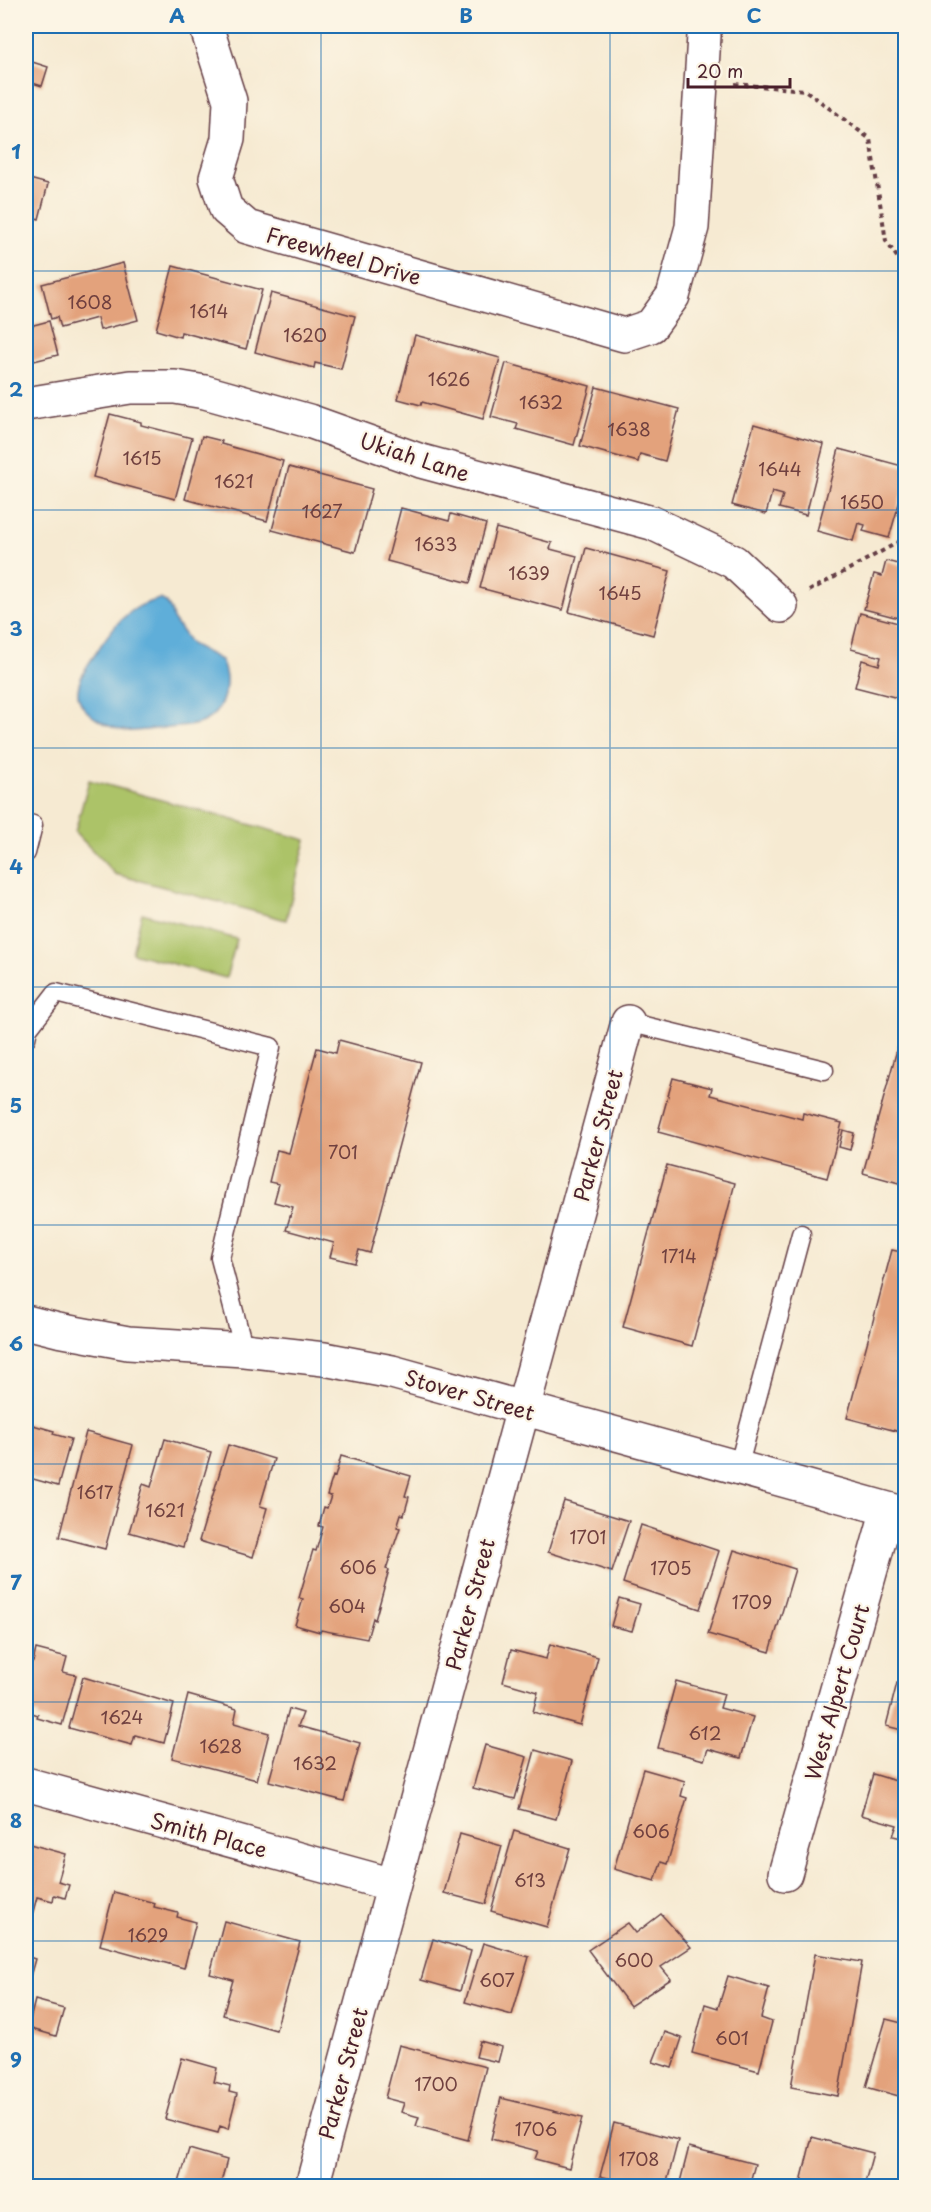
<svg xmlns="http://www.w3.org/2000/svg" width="931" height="2212" font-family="'Playpen Sans',sans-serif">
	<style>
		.green { fill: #acc368; stroke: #7b714a; stroke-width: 1.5 }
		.water { fill: #5faed9; stroke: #546682; stroke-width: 1.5 }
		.building { fill: #e3a27c }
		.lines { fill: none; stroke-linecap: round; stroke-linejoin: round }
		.lane-casing { stroke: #643d44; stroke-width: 21 }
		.street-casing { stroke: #643d44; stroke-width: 36 }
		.path { stroke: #643d44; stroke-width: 4; stroke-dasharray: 4.5 4.5; stroke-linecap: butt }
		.lane { stroke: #fff; stroke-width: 18 }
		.street { stroke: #fff; stroke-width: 33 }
		.grid { fill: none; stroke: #1f6fb2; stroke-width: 1.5; stroke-opacity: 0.55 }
		.labels { text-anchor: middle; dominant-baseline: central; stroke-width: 4.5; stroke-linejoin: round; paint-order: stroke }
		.number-label { font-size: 18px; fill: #70403f }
		.street-label { font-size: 21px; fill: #4a1f2b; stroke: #fcf5e5 }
		.neatline { fill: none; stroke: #1f6fb2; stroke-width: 2 }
		.grid-label { font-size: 20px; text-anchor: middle; font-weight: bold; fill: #1f6fb2 }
	</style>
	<rect width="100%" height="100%" fill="#fcf5e5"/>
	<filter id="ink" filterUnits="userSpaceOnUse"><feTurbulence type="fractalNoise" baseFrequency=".0167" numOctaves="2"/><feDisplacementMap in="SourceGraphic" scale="12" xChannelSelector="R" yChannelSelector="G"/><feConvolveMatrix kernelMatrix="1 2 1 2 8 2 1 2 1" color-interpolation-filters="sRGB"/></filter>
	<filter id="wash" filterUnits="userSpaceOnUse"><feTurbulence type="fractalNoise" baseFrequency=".008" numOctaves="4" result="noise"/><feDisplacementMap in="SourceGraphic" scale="24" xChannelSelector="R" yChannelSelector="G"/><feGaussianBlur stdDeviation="1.35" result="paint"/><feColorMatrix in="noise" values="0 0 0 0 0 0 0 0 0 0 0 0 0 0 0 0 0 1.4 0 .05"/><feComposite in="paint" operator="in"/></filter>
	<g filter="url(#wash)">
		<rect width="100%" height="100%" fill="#f6ead2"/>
		<path class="green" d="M89,780L306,840L286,920L115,874L75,832Z
			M142,913L237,939L226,978L132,953Z"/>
		<path class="water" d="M160,599L166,602L171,610L173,619L191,644L221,660C226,672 228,682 224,695C216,726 191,727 163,728C153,729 135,732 126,731C109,728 80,714 78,694C77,680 88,664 96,653C112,627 129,605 160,599Z"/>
		<g id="blocks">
			<path class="building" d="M26,60L48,67L42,86L26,81Z
				M26,178L48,184L39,219L26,215Z
				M123,263L138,320L100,330L97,318L60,328L57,317L51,319L42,284Z
				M173,266L262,290L246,349L181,332L180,337L156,330Z
				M271,293L355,316L341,369L315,363L314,368L255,352Z
				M49,321L58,355L26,363V327Z
				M415,335L500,358L483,419L422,402L421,405L398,399Z
				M506,363L590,386L574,445L516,429L518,424L491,417Z
				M596,387L679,409L665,461L640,454L638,462L580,446Z
				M110,414L141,422V425L192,438L175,499L93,477Z
				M754,424L824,444L806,515L779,508L783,495L772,492L766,514L732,505Z
				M202,436L222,441L221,444L283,461L267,521L185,499Z
				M839,449L906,467V479L889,538L863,531L865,525L858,523L853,541L817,531Z
				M289,467L372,489L355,552L272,530Z
				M401,508L449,521L451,514L486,524L470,583L387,561Z
				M496,528L552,543L550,549L577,556L563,610L480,588Z
				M586,548L670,571L653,635L569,612Z
				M886,561L906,566V620L864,609L874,574L882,576Z
				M860,613L906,625V700L855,687L862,660L879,665L881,657L851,649Z
				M26,615L31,617L26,635Z
				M906,1017V1185L863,1173Z
				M339,1040L421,1062L370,1253L359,1250L355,1263L330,1257L334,1243L286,1230L293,1207L274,1202L279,1184L269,1182L277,1150L289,1153L317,1048L336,1053Z
				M673,1078L712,1088L710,1095L802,1119L803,1113L842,1123L827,1178L658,1132Z
				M843,1130L854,1133L850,1150L839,1147Z
				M667,1165L735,1183L692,1346L623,1327Z
				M892,1250L906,1253V1426L904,1433L847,1418Z
				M26,1423L54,1431L53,1434L71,1439L58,1486L26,1477Z
				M86,1432L133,1445L105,1549L59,1537Z
				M165,1439L211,1452L183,1547L129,1532L143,1484L151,1487Z
				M228,1445L274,1459L260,1506L267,1508L253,1557L199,1541Z
				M341,1456L411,1476L405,1496L409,1497L404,1515L401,1514L397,1527L400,1528L386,1569L389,1570L375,1620L373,1618L367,1639L321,1630L320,1632L295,1625L303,1599L299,1598L313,1550L316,1551L323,1527L319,1526L324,1507L327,1508L331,1496L327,1495L333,1476L335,1477Z
				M564,1501L629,1521L612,1572L548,1552Z
				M641,1525L719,1551L700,1609L623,1583Z
				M734,1550L795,1569L770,1652L708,1634Z
				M619,1598L640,1604L632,1631L611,1626Z
				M550,1644L598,1657L580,1725L533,1712L538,1692L503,1682L511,1650L546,1659Z
				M36,1649L67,1657L63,1672L76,1675L62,1725L37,1718L38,1715L26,1711V1660L33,1662Z
				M83,1677L174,1704L164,1743L135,1735L132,1745L69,1728Z
				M676,1681L724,1694L720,1708L753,1717L741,1758L708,1749L704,1760L658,1748Z
				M897,1683L906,1685V1731L886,1726Z
				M188,1695L237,1709L234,1723L269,1733L257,1780L172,1758Z
				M289,1709L303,1713L298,1726L360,1743L344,1801L269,1781Z
				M485,1745L527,1757L515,1799L473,1788Z
				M535,1750L572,1761L556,1819L519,1809Z
				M643,1769L685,1781L681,1796L687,1798L667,1864L661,1862L655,1881L614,1869Z
				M873,1774L906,1784V1839L893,1836L897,1825L861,1815Z
				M514,1831L570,1848L547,1927L491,1911Z
				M460,1834L502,1846L486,1904L444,1893Z
				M26,1843L66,1854L58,1882L69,1885L65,1898L54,1895L53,1901L37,1897L30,1923L26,1922Z
				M114,1892L155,1903L154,1907L178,1913L177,1917L196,1922L184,1968L100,1945Z
				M661,1914L691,1947L661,1967L671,1979L630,2006L588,1950L628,1923L636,1933Z
				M224,1921L300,1942L276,2030L223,2015L233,1980L210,1974Z
				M433,1939L471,1951L460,1991L421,1980Z
				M483,1943L529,1957L512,2015L465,2002Z
				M815,1954L862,1962L838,2096L791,2087Z
				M26,1956L35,1959L28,1984L26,1983Z
				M728,1976L769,1988L761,2018L772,2022L759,2071L692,2053L705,2004L718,2008Z
				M35,2000L64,2008L56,2036L28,2028Z
				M886,2019L906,2024V2098L866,2087Z
				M665,2032L682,2038L672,2068L653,2062Z
				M480,2041L502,2047L498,2062L476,2057Z
				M399,2045L486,2067L468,2140L416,2126L419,2117L401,2112L404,2103L385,2098Z
				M182,2058L217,2068L214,2082L230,2086L229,2092L237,2094L228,2129L220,2126L218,2133L165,2119Z
				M501,2098L582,2118L569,2168L535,2159L538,2151L491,2139Z
				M614,2123L678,2140L666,2186H639L600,2176Z
				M812,2137L873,2153L864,2186H800Z
				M689,2147L755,2164L749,2186H679Z
				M189,2149L227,2160L220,2186H178Z"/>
		</g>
	</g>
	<g filter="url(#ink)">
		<use href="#blocks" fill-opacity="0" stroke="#643d44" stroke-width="1.5"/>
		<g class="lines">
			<g class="lane-casing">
				<path id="lane" d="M26,823L33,825L26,853
					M628,1022L824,1070
					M26,1038L28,1029L56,993L271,1047L220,1258L244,1350
					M738,1468L801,1234"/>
			</g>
			<g class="street-casing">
				<path id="street" d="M206,26L230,101L228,139L216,178L226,209L247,227L624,335L651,326L673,296L692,227L704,36L703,26
					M26,404L130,387H175L205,392L309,421L421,461L652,523L734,562L781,606
					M26,1322L58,1330L128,1343L244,1350L324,1359L392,1372L906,1514
					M26,1784L393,1885
					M785,1874L888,1509
					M312,2186L628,1022"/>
			</g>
			<path class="path" d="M735,84L805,90L870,139L886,241L906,270
				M809,591L906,538"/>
			<use href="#lane" class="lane"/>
			<use href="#street" class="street"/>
		</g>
	</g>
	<path class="grid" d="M321,26V2186M610,26V2186M26,271H906M26,510H906M26,748H906M26,987H906M26,1225H906M26,1464H906M26,1702H906M26,1941H906"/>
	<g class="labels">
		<g class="number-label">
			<text x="90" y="301">1608</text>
			<text x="209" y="310">1614</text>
			<text x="305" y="334">1620</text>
			<text x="449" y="378">1626</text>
			<text x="541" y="401">1632</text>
			<text x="629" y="428">1638</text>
			<text x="142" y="457">1615</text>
			<text x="780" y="468">1644</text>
			<text x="234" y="480">1621</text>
			<text x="862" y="501">1650</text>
			<text x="322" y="510">1627</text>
			<text x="436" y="543">1633</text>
			<text x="529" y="572">1639</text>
			<text x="620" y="592">1645</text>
			<text x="343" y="1151">701</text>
			<text x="679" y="1255">1714</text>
			<text x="95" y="1491">1617</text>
			<text x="165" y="1509">1621</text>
			<text x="588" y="1536">1701</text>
			<text x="358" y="1566">606</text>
			<text x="671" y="1567">1705</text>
			<text x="752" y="1601">1709</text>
			<text x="347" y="1605">604</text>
			<text x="122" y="1716">1624</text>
			<text x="705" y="1732">612</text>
			<text x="221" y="1745">1628</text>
			<text x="315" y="1762">1632</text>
			<text x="651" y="1830">606</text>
			<text x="530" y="1879">613</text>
			<text x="148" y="1934">1629</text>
			<text x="634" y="1959">600</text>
			<text x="497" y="1979">607</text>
			<text x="732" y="2037">601</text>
			<text x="436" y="2083">1700</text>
			<text x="536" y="2128">1706</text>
			<text x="639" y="2158">1708</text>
		</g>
		<g class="street-label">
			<text transform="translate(344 255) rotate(16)">Freewheel Drive</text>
			<text transform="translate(415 456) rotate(18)">Ukiah Lane</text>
			<text transform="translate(597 1135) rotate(-75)">Parker Street</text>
			<text transform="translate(470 1394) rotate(16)">Stover Street</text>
			<text transform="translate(469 1604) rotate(-75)">Parker Street</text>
			<text transform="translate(836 1692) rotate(-74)">West Alpert Court</text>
			<text transform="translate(209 1834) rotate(15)">Smith Place</text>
			<text transform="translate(342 2073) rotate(-75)">Parker Street</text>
		</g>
	</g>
	<rect width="931" height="2212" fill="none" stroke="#fcf5e5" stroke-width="66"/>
	<path d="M688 78v9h102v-9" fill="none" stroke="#4a1f2b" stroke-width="3"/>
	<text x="697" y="78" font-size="18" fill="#4a1f2b" stroke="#fcf5e5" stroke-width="4.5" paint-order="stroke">20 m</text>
	<rect x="33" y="33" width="865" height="2146" class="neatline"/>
	<g class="grid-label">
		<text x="177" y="23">A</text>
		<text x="466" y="23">B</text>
		<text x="754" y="23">C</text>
		<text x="16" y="159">1</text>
		<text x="16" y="397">2</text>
		<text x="16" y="636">3</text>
		<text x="16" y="874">4</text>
		<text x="16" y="1113">5</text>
		<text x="16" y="1351">6</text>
		<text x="16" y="1590">7</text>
		<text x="16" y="1828">8</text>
		<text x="16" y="2067">9</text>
	</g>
</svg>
